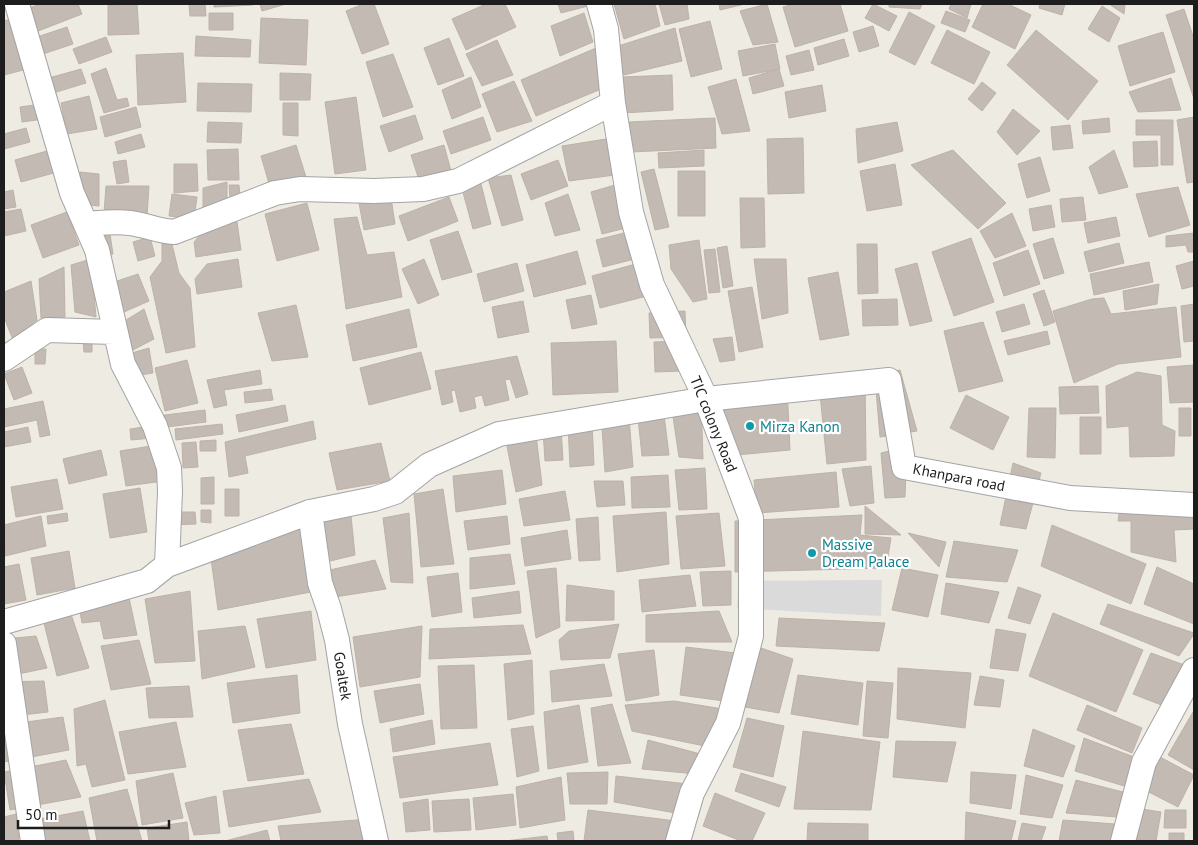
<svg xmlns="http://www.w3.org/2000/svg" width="1198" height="845" font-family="'PT Sans',sans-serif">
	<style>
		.residential { fill: #dbdada }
		.building { fill: #c2bab3; stroke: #beb2a7 }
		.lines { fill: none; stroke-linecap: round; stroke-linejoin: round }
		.street-casing { stroke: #a4a4a4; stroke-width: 26 }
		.street { stroke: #fff; stroke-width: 24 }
		.culture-dot { fill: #0f9aa8; stroke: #fff; stroke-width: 2 }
		.labels { text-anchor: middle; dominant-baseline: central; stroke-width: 4.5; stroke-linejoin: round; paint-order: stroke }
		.street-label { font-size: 15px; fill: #1d1d1d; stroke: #fff }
		.culture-label { font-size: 15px; fill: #0d838f; stroke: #fff; text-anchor: start }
	</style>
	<rect width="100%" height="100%" fill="#eeebe3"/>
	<path class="residential" d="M882,580L881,616L737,608L739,581Z"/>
	<path class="building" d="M40,4H78L82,14L33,33L24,10Z
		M137,4L139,34L108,35V5Z
		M189,4H205L206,16H190Z
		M214,4H253V5L214,7Z
		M260,4H286L262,11Z
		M363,4H374L389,44L362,54L346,11Z
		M486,4H505L516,27L466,50L452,19Z
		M558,4H587L588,6L561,13Z
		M614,4H655L660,26L624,39Z
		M659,4H687L689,19L665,25Z
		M719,4H745L720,10Z
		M767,4L778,42L753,45L740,11Z
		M793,4H840L848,31L795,47L783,7Z
		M873,4L897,16L889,31L865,18Z
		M889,4H922L920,9L889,7Z
		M951,4H971L967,18L949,9Z
		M983,4H1008L1031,15L1015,49L972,27Z
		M1040,4H1065L1062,15L1039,8Z
		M1109,4H1125L1124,14Z
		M1102,6L1120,18L1109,42L1088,29Z
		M1184,9L1194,39V99L1166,15Z
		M946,11L970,20L965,32L941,23Z
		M909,12L935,26L915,65L889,52Z
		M209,13H233V30H209Z
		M584,13L593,42L560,56L551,26Z
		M14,18L27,69L4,75V21Z
		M261,18L308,20L306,65L259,63Z
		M710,21L722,69L691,77L679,29Z
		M873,26L879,46L859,52L853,32Z
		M67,27L73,44L37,56L31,39Z
		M675,28L682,61L624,75L615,47Z
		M947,30L990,52L974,84L931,63Z
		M1036,30L1098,81L1068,120L1007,65Z
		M1163,32L1175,72L1130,86L1118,46Z
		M196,36L251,40L250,57L195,56Z
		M106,37L112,52L79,64L73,49Z
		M449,38L464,76L438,85L424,48Z
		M844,39L849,56L818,65L814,48Z
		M497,40L513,75L482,86L466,54Z
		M775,44L780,69L743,76L738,51Z
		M596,48L611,85L536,116L521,80Z
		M809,50L814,70L791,75L786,56Z
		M183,53L186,102L138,105L136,55Z
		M393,54L413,107L383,117L366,62Z
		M106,68L117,100L127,98L129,106L104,113L91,74Z
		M81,69L86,83L50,94L45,79Z
		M779,69L784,86L753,94L749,78Z
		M280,73L311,74L310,100H280Z
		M672,75L673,110L623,113L622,77Z
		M471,77L481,107L452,119L442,90Z
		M1171,78L1181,110L1138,112L1129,92Z
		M736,79L750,131L722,134L708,87Z
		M514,81L532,121L497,132L482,94Z
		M982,82L996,93L982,111L968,99Z
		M198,83L252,84L251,112L197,111Z
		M822,85L826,111L789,118L785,92Z
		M89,96L97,129L67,134L61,103Z
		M356,97L366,170L335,174L325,102Z
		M283,103H298V136L283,135Z
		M41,104L44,119L22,122L20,107Z
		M136,107L141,127L105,137L100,117Z
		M1013,109L1040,131L1017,155L997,132Z
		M415,115L423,139L389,152L380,126Z
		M483,117L491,140L451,154L443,131Z
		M1194,117V182L1187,183L1177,120Z
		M715,118L716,148L631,152L629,122Z
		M1109,118L1110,132L1083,134L1082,121Z
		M1136,120H1173V165H1161V135H1136Z
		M208,122L242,123L241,143L207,142Z
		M897,122L903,151L858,163L856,129Z
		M1070,125L1073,148L1053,150L1051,127Z
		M26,128L30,142L4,149V134Z
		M141,134L145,147L118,154L115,142Z
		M803,138L804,193L768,194L767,139Z
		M606,139L615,175L569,181L562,146Z
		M1157,141L1158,166L1134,167L1133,142Z
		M296,145L306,177L270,187L261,156Z
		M444,145L451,171L419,180L411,155Z
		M54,149L61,171L21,182L15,160Z
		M238,149L239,180H208L207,150Z
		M704,150V166L659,168L658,153Z
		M953,150L1006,203L978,229L911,165Z
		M1114,150L1128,187L1099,194L1089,167Z
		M1040,157L1050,191L1027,198L1018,164Z
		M126,160L129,182L117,184L113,162Z
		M558,160L568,186L531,200L521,174Z
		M174,164H197L198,191L174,193Z
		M895,164L902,205L867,211L860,171Z
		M654,169L669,227L655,230L641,172Z
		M678,171H705V216H678Z
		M80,172L99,174V206L80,204Z
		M511,175L523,220L502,226L488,178Z
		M480,180L491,224L473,229L461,185Z
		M227,182V209L203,212V188Z
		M229,185H239L240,197L230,198Z
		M615,185L626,228L602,234L591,192Z
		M106,186H149L147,216L104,213Z
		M1178,187L1190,225L1149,237L1136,194Z
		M13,190L16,207L4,209V192Z
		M172,194L197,197L194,219L169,216Z
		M568,194L580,230L555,236L545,203Z
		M449,197L458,221L408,241L399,216Z
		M1083,197L1086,220L1062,222L1060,199Z
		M391,198L395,224L364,230L359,203Z
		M740,198H764L765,247L741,248Z
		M307,203L319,250L277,261L265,214Z
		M1051,205L1055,227L1033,231L1029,209Z
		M21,209L26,231L4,236V212Z
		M67,212L79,245L43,258L31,225Z
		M1012,213L1026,246L995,258L980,231Z
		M357,217L367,255L394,252L402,297L346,309L334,219Z
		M1116,217L1120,236L1088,243L1084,223Z
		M237,222L241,250L196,257L194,242L207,227Z
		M458,231L472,272L442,280L430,240Z
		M624,233L631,260L603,267L596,240Z
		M1194,233V252H1188L1186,245L1166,247V236Z
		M110,234L113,254L104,256L101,236Z
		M150,237L155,256L138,261L133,242Z
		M971,238L994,302L954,316L932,252Z
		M1053,238L1064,273L1044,279L1033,244Z
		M171,240L179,273L190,288L195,347L166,353L150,277L162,261V242Z
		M699,240L707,299L693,302L671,269L669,245Z
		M1119,243L1124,263L1089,272L1084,252Z
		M857,244H877L878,293L858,294Z
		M727,246L733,286L723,288L717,248Z
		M715,249L720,292L709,293L704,250Z
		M1028,250L1040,284L1004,296L993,263Z
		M577,251L586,284L534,297L526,265Z
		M91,259L96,317L75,312L71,265Z
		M238,259L242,287L197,294L195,279L207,264Z
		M424,259L439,295L418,304L402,269Z
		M754,259H786L788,313L762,319Z
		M1194,261V286L1182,289L1176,266Z
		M643,262L651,295L600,308L592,276Z
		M1149,262L1153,282L1094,295L1090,274Z
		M517,263L524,291L484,302L477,274Z
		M917,263L932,321L910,326L895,269Z
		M64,267L65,317L41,318L39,279Z
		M838,272L849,335L820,340L808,278Z
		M138,274L149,301L124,312L114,282Z
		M31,281L37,320L13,340L4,317V292Z
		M1159,284L1157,304L1125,310L1123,291Z
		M752,287L763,347L739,352L728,291Z
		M1044,290L1055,322L1044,326L1033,294Z
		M591,295L597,324L572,329L566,300Z
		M1104,298L1111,314L1176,307L1181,357L1118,364L1074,383L1053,311L1092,299Z
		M897,299L898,325L863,326L862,300Z
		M523,301L529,332L498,338L492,307Z
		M1024,304L1030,324L1002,332L996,312Z
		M1194,304V341L1184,342L1181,306Z
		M296,305L308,357L272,361L258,313Z
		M144,309L154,339L129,352L123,322Z
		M409,309L417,347L353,361L346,325Z
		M685,311L686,337L650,338L649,313Z
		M983,322L1003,381L959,392L944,331Z
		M1047,331L1050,344L1008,355L1004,341Z
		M732,337L735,360L720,362L713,339Z
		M92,340V352H84L83,341Z
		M616,341L618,392L553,395L551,343Z
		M682,341L683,371L655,372L654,342Z
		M149,348L153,373L133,376L125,355Z
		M35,349H46L45,364H35Z
		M421,352L431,389L369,405L360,368Z
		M517,356L528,394L516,398L510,379L505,380L509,400L485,406L482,395L474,397L476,408L460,412L455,390L451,391L453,402L442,405L435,371Z
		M187,360L198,403L165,411L155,368Z
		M1194,365V402L1170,403L1167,367Z
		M22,367L32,393L14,400L4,374Z
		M260,370L262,384L224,390L227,405L214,408L207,380Z
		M900,370L917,431L880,437L875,378Z
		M1137,372L1161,376L1162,425L1175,431L1174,456L1130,457L1129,426L1107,428L1106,386Z
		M865,381L866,460L827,464L819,384Z
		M787,386L790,450L715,457L710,402Z
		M1098,386L1099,413L1060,414L1059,387Z
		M271,389L273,400L245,403L244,392Z
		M966,395L1009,417L993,450L950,428Z
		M701,400L703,459L679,457L671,403Z
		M43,401L50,435L40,437L37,420L4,427V409Z
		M285,405L288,421L239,432L236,415Z
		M628,405L633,467L605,472L601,413Z
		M663,407L669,455L642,456L637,409Z
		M1029,408H1056L1055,458L1027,457Z
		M1179,408H1191V436H1179Z
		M205,410L206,422L159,428L157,416Z
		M1080,417H1101V454H1080Z
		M313,421L316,439L245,456L248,473L229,477L225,442Z
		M592,422L594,465L570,467L568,424Z
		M222,424L223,434L176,440L175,429Z
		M150,426L152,438L131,440L130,429Z
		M28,427L31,442L4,447V432Z
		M561,428L563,460L545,461L543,430Z
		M536,435L542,485L516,492L506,441Z
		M216,440V451H200V441Z
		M196,442L198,467L183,468L182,443Z
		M381,443L390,481L337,490L329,453Z
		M157,445L164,481L126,486L120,451Z
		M907,447L905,497L885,498L881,453Z
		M101,450L107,475L69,484L63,459Z
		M1013,463L1041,473L1026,529L1000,525Z
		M871,466L874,503L850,506L842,469Z
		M705,468L707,509L679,510L675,470Z
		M502,470L506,504L456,512L453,476Z
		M836,472L839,507L757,513L754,480Z
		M668,475L670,507L632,508L631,477Z
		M214,477V504H201V478Z
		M57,479L63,509L16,517L11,487Z
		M594,481H623L625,505L597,507Z
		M140,488L147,532L110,538L103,494Z
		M225,489H239V516H225Z
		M443,489L454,564L421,567L414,494Z
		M565,491L570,520L524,526L519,499Z
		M1121,501L1194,511V529L1174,530L1176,562L1131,552V521H1118Z
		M865,506L901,535L865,534Z
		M201,510H211V523L201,522Z
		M170,512H195L196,524L170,525Z
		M666,512L669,564L617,572L613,516Z
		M67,513L68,521L48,524L47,516Z
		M409,513L413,583L391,582L383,518Z
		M719,513L725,566L681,569L676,516Z
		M862,515L860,535L891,538L886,568L735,572V521Z
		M41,516L46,546L5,556L4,525Z
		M351,516L355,555L326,562L321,520Z
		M507,516L510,544L468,550L464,521Z
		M598,517L600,560L579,561L576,519Z
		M1052,525L1146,564L1131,604L1041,566Z
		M310,527L316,591L218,610L210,551Z
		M567,530L571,559L525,566L521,538Z
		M908,533L946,542L939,567Z
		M954,541L1018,550L1007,582L946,577Z
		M69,551L75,588L37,595L31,558Z
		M510,554L515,584L470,589V558Z
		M375,560L386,589L328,598L325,571Z
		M19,564L26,600L4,604V567Z
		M1157,567L1194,584V624L1144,604Z
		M556,568L560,627L536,638L527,571Z
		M902,568L938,575L928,617L892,610Z
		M731,571V605L703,606L700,572Z
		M458,573L462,612L432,617L427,577Z
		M690,575L696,606L642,612L639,580Z
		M946,583L999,592L989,623L941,614Z
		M567,585L614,591V620L566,621Z
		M1018,587L1041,595L1030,624L1008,618Z
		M190,591L195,661L155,663L145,599Z
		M519,591L521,613L474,618L472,598Z
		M128,593L137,635L104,639L100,621L82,623L78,601Z
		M1108,604L1194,633V634L1179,656L1100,624Z
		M311,611L316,660L266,668L257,619Z
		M719,611L732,642H646V615Z
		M1053,613L1143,650L1116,712L1029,676Z
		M71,614L89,668L57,676L43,619Z
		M779,618L885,623L879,651L776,646Z
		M619,624L610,658L561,660L559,640L569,631Z
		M523,625L531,654L429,659L430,629Z
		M245,626L255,667L202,679L198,631Z
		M422,626L420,677L360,687L353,637Z
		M996,629L1026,634L1018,671L990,668Z
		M36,636L47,668L4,677V639Z
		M139,640L151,684L111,690L101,646Z
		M686,647L736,653L724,701L680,695Z
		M758,647L793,659L779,713L739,706Z
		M654,650L659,695L626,701L618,654Z
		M1151,653L1190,667L1169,708L1133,694Z
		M532,660L534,714L508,720L504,664Z
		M604,664L612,696L552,702L550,671Z
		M474,665L477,728L441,729L438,666Z
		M898,668L971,673L965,728L897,719Z
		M297,675L300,713L233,723L227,683Z
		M798,675L863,683L858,725L791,714Z
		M980,676L1004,680L1000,707L974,705Z
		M44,681L48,712L4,717V682Z
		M867,681L893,683L888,738L863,736Z
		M420,684L424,714L380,723L374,691Z
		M189,686L193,717L149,718L146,688Z
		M105,700L125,780L92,787L86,764L77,766L74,709Z
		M674,701L723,709L714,748L632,731L625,705Z
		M612,704L631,763L598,766L591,708Z
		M579,705L588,762L548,769L544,712Z
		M1087,705L1142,728L1132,753L1077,730Z
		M1193,712L1194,713V770L1168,755Z
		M63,717L69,750L4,762V725Z
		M747,718L784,726L773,777L733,767Z
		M432,720L435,744L393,752L390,729Z
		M176,722L186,767L128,774L119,732Z
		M291,724L304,774L248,781L238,730Z
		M533,726L539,771L517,777L511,729Z
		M1033,729L1075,746L1063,777L1024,766Z
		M803,731L880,742L871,810L794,809Z
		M1084,738L1134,757L1124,786L1075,771Z
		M648,740L708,756L697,774L642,769Z
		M896,741L956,742L947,782L893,777Z
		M490,743L498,785L400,798L393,757Z
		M1158,756L1194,775L1178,807L1141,788Z
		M66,760L81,797L10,810L4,772Z
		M608,772L607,804H570L567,773Z
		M971,772L1016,775L1011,809L970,803Z
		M173,773L183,818L142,825L136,781Z
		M741,773L786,787L779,807L735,791Z
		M1026,775L1063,785L1052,818L1020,814Z
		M616,776L706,786L698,817L614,802Z
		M561,777L565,820L520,828L516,787Z
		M309,779L321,812L229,827L223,791Z
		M1076,780L1123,792L1117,817L1066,813Z
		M127,789L142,841H97L89,798Z
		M715,793L765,813L752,841H741L703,826Z
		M513,794L516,825L476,830L473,798Z
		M216,796L220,833L194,835L185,803Z
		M428,799L430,830L406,832L403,803Z
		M469,799L471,830L434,832L432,801Z
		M1142,809L1161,812L1156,841L1137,840Z
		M588,810L676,821L668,841H584Z
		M1165,810H1186V828H1164Z
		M83,811L90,841H44L41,819Z
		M966,812L1016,821L1011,841H965Z
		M16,814L19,841H4V817Z
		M370,819L369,841H281L278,826Z
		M1063,820L1115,824L1111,841H1059Z
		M187,822L189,841H149L147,828Z
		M808,823L868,824V841H807Z
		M1022,823L1046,827L1041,841H1018Z
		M267,830L270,841H225Z
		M573,831L574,841H558L557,833Z
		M1169,833H1184V841H1169Z
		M547,836L548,841H505Z"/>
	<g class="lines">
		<g class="street-casing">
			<path id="street" d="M17,4L72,193L97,250L123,364L155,426L169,468L170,491L167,565
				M599,4L606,29L613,103L631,212L652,285L706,399L751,518V636L728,723L692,793L678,841
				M86,224C101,223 115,221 130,223C146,225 158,231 174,232L275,193L300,189L374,191L423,189L458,181L613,103
				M4,359L47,330L114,332
				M310,512L320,583L329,609L337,640L350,724L376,841
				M4,622L147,581L167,565L310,512L374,499L395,492L429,465L499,434L706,399L889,380L904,467L1070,498L1194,505
				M4,644L33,841
				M1123,841L1144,762L1194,670"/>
		</g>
		<use href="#street" class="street"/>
	</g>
	<g class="culture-dot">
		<circle cx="750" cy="426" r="5"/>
		<circle cx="812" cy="553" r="5"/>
	</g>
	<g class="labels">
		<g class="street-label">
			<text transform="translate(714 424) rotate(68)">TIC colony Road</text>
			<text transform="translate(959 477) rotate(11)">Khanpara road</text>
			<text transform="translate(343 676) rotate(81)">Goaltek</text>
		</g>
		<g class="culture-label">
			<text x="760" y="426">Mirza Kanon</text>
			<text x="822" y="544">Massive<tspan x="822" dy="17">Dream Palace</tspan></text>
		</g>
	</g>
	<rect width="1198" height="845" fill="none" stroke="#1d1d1d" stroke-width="10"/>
	<path d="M18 820v8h151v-8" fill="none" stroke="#1d1d1d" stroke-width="2.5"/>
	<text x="25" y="820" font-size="15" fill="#1d1d1d" stroke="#ffffff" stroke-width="4" paint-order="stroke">50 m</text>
</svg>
